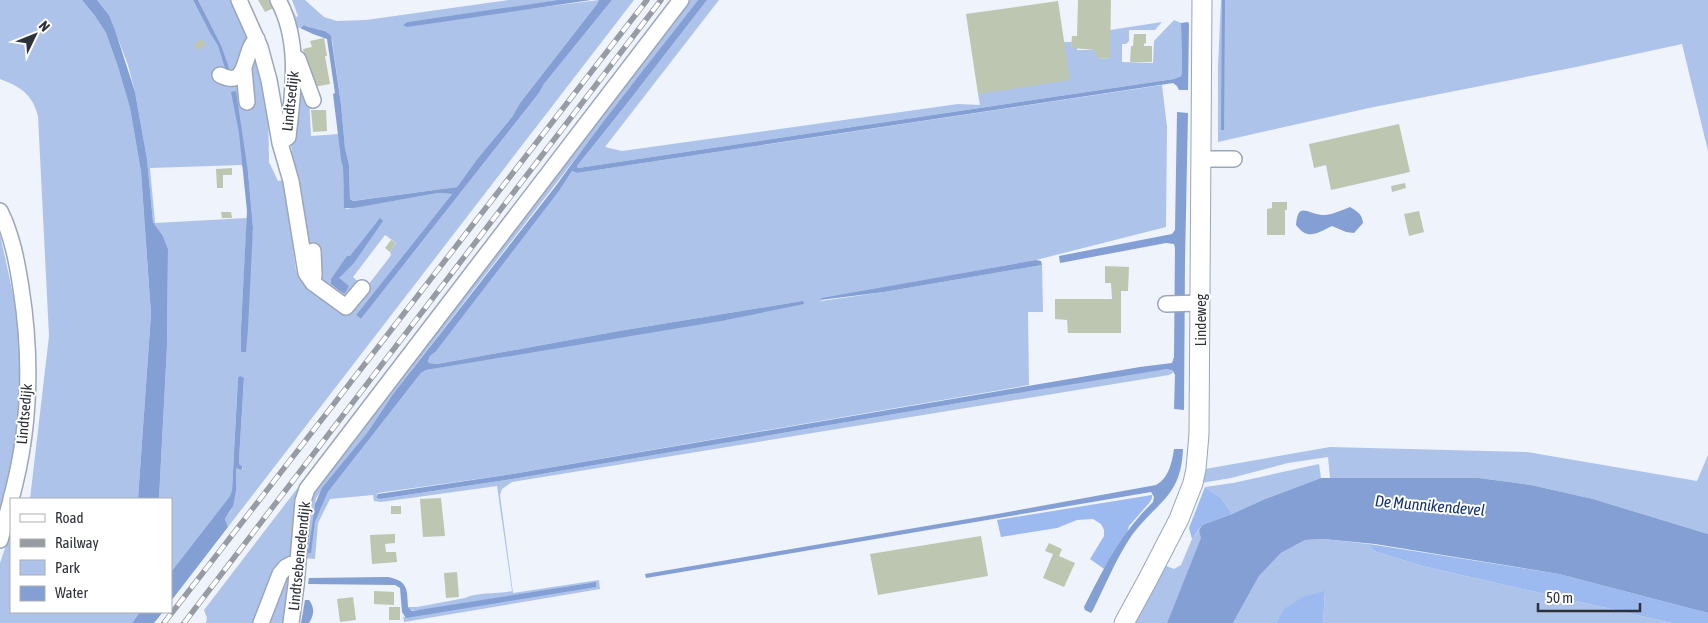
<svg xmlns="http://www.w3.org/2000/svg" width="1708" height="623" font-family="'Asap Condensed',sans-serif">
	<style>
		.green { fill: #aec3ea; fill-rule: evenodd }
		.forest { fill: #9cb9f0 }
		.water { fill: #839fd4 }
		.building { fill: #bdc6b0 }
		.lines { fill: none; stroke-linecap: round; stroke-linejoin: round }
		.minor-casing { stroke: #9ba6bb; stroke-width: 18 }
		.major-casing { stroke: #9ba6bb; stroke-width: 21 }
		.minor { stroke: #fff; stroke-width: 15 }
		.major { stroke: #fff; stroke-width: 19 }
		.rail-casing { stroke: #979ca4; stroke-width: 5.5 }
		.rail { stroke: #fff; stroke-width: 4; stroke-dasharray: 11; stroke-linecap: butt }
		.labels { text-anchor: middle; dominant-baseline: central; stroke-width: 4; stroke-linejoin: round; paint-order: stroke }
		.street-label { font-size: 15px; fill: #2d3139; stroke: #fff }
		.water-label { font-size: 16px; font-style: italic; fill: #13306f; stroke: #fff }
	</style>
	<rect width="100%" height="100%" fill="#eef3fc"/>
	<path class="green" d="M0,0H82L95,16L106,33L118,67L130,108L141,172L151,314L138,499H30L49,336L38,116C32,94 21,87 0,79Z
		M97,0H193L210,33L218,46L226,72L221,45L198,0H233L249,33L248,79L253,48L268,104L269,162L278,181L284,180L296,270L301,280L347,312L389,258L391,255L390,252L396,243L385,235L353,277L361,284L347,300L319,284L310,251L292,164L291,139L296,69L309,97L311,136L339,134L343,168L344,201L346,209L438,193L452,194L356,315L361,319L539,93L544,84L612,0H634L228,527L225,519L231,510L236,491V468L243,469V467L239,464V460L244,378H238L232,490L230,496L171,572V499H159L167,346L168,249L163,236L153,222L147,159L135,92L128,65L109,15ZM241,165L248,172L253,227L241,351V328L247,218L155,223L150,168Z
		M280,0H288L296,17L298,16L292,0H305L324,17L337,21L366,20L509,0H563L407,22L403,25L599,0L597,4L520,103L512,117L478,158L457,187L352,201L350,199L349,165L345,148L341,104L332,40L322,30L313,29L304,25L294,31Z
		M690,0H698L393,394L367,433L316,498L314,510L309,553L315,522L328,492L421,373L426,370L803,301L619,331L437,364L429,363L428,361L430,356L559,191L572,171L577,173L1162,85L1167,127L1166,227L1036,260L821,299V301L884,292L1042,265L1043,312H1028L1029,385L506,475L378,493L376,498L380,499L506,480L1141,372L1167,369L1174,372L1169,375L512,482L502,489L500,495L513,593L599,580L600,589L404,622L403,615L404,617L596,582L422,610C417,610 411,612 408,607H417L465,598C476,592 498,594 512,591L497,486L381,502L374,501L373,495L330,499L318,523L315,559L304,558L302,554L312,492Z
		M707,0H719L605,147L622,151L958,104L980,105L978,94L1064,42H1072L1071,48H1077V50H1095V55L1098,56V59L1110,58V30L1162,22L1155,30H1129V41L1126,44H1122V62L1153,63L1154,41L1174,20L1181,23L1182,72L1181,76L1174,79L578,168L577,166L629,101Z
		M1221,0H1708V151L1682,44L1576,67L1369,108L1218,142V67Z
		M0,234L16,308L23,372L11,483L0,516Z
		M1330,447L1527,452L1697,481L1708,455V534L1593,499L1531,485L1479,478H1330L1328,457L1288,463L1231,478L1201,483L1205,469Z
		M1319,464L1321,478L1265,499L1232,514L1221,498L1205,487L1233,483Z
		M303,481L305,482L295,550L257,623H206L207,618L204,610Z
		M11,530V612H140L132,623H0V563Z
		M1199,530L1202,537L1167,623H1133L1164,565L1174,569L1181,565L1192,539Z
		M1323,539L1369,544L1374,551L1422,566L1672,623H1323L1325,592L1285,609L1276,623H1233L1259,576L1281,553L1305,540Z
		M291,572L285,623H264L281,581Z"/>
	<path class="forest" d="M1205,487L1221,498L1232,514L1202,525L1192,539L1189,528Z
		M1152,495V498L1150,502L1129,526L1125,540L1107,571L1090,559L1104,536V530L1101,524L1093,519L1077,520L1057,528L1001,537L997,520Z
		M1369,544L1559,574L1708,613V623H1672L1422,566L1374,551Z
		M1325,591L1323,623H1276L1284,609L1303,597Z"/>
	<path class="water" d="M82,0H97L109,15L115,30L135,92L147,159L153,222L163,236L168,249L167,346L159,499H138L151,314L141,172L130,108L118,67L106,33L95,16Z
		M193,0H198L221,45L230,71L226,72L218,46L210,33Z
		M559,0H591L407,27L403,25L407,22Z
		M599,0H612L544,84L539,93L361,319L356,315L452,194L438,193L354,208H344L343,168L341,159L333,94L335,93L327,39L313,34L300,28L304,25C312,30 325,28 331,36L341,104L345,148L349,165L350,199L353,201L457,187L478,158L512,117L520,103L597,4Z
		M698,0H707L629,101L577,166L578,168L1174,79L1181,76L1182,72L1181,23L1188,22L1189,24L1188,90H1179L1177,86L1173,83L577,173L572,171L559,191L436,351L430,356L428,361L429,363L437,364L619,331L803,301L804,304L721,321L426,370L421,373L328,492L315,522L311,553H308L315,504L322,488L367,433L393,394L555,187C600,124 650,62 698,0Z
		M1222,0H1225L1224,130H1221Z
		M236,91L248,172L253,227L248,329L246,352H241V328L247,211L239,133L231,92Z
		M1177,112L1188,113L1185,261L1184,410L1174,409L1175,375L1173,371L1167,369L1030,391L506,480L380,499L376,498L378,494L506,475L1140,367L1172,363L1174,357L1175,248L1174,244L1166,243L1060,263L1059,256L1172,234L1175,230Z
		M1350,207C1358,212 1362,214 1363,223L1354,233L1346,232L1332,226C1317,233 1308,241 1296,225C1298,201 1307,214 1322,215C1330,216 1342,210 1350,207Z
		M380,218L383,221L354,263L339,278L349,286L345,293H343L331,284V279L347,256H350Z
		M1036,260L1041,261L1042,265L884,292L820,300L822,298Z
		M240,376L244,378L239,460V464L243,467L241,470L236,468V491L233,506L225,519L228,527L171,601V572L230,496L232,490L238,378Z
		M1174,449H1183C1181,499 1155,502 1130,538C1115,561 1105,586 1093,610L1091,613L1085,610L1084,607C1104,568 1121,533 1153,502L1154,497L1151,492L646,578L645,574L997,514L1156,485C1169,478 1172,462 1174,449Z
		M1321,478H1479L1531,485L1593,499L1708,534V613L1559,574L1375,544L1323,539L1305,540L1281,553L1259,576L1233,623H1167L1201,538L1199,530L1202,525L1232,514L1265,499Z
		M388,577C408,581 407,589 408,607L412,611L596,582V587L406,618L402,612L400,588L395,585L308,584L309,578Z
		M305,600H309C315,608 314,615 309,623H301Z
		M140,612H163L154,623H132Z"/>
	<path class="building" d="M258,0H272L276,7L265,12Z
		M1078,0H1111L1110,58L1098,59V56H1095V50L1071,48L1072,36H1077Z
		M1058,1L1070,80L978,94L966,14Z
		M1134,34H1146V43L1144,44V46H1152V62H1130L1131,46H1133Z
		M324,38L327,56H325L330,84L314,87L310,83L303,49L312,47L310,41Z
		M203,39L206,46L196,50L194,43Z
		M311,110H326L327,131L313,132Z
		M1399,124L1410,172L1331,190L1326,165L1314,168L1309,144Z
		M232,168V175H223V188H217L216,169Z
		M1405,183L1406,188L1392,192L1391,186Z
		M1272,202H1287V210H1285V235H1267V209L1272,208Z
		M1419,211L1424,232L1409,236L1404,214Z
		M221,212H231L232,218H222Z
		M391,240L396,243L390,252L385,248Z
		M1105,266L1129,267L1128,291H1121V333H1068L1067,320L1055,319V299H1112L1111,283H1105Z
		M441,498L445,536L423,537L420,499Z
		M391,506H401V514H391Z
		M290,525L296,526L295,533H290Z
		M395,534V543L385,544L386,552H396L397,562L372,564L370,535Z
		M981,536L988,576L878,595L870,554Z
		M1049,543L1062,549L1059,556L1075,563L1064,587L1043,578L1053,554L1045,551Z
		M457,572L459,597L446,598L444,573Z
		M374,591L394,592V605L374,604Z
		M353,597L356,620L340,622L337,599Z
		M389,607H400V620H389Z"/>
	<g class="lines">
		<g class="minor-casing">
			<path id="minor" d="M239,0L260,47L269,80L280,143L291,181L306,273L313,283L346,307L362,288
				M278,0C301,42 293,91 288,137L280,143
				M298,59L313,100
				M244,70L247,102
				M220,75C250,90 242,50 257,39
				M1201,159H1234
				M0,211C12,235 17,262 21,288C32,358 30,431 11,499
				M313,251L314,274L313,283
				M1166,304L1200,303
				M0,540L11,500
				M261,623L280,574L286,567L298,561
				M291,623L296,585L303,501L307,489L681,0"/>
		</g>
		<g class="major-casing">
			<path id="major" d="M1124,623L1148,579L1179,519L1193,483L1196,469L1199,434L1202,0"/>
		</g>
		<use href="#minor" class="minor"/>
		<use href="#major" class="major"/>
		<g class="rail-casing">
			<path id="rail" d="M164,623L647,0
				M184,623L661,0"/>
		</g>
		<use href="#rail" class="rail"/>
	</g>
	<g class="labels">
		<g class="street-label">
			<text transform="translate(290 101) rotate(-84)">Lindtsedijk</text>
			<text transform="translate(1200 320) rotate(-90)">Lindeweg</text>
			<text transform="translate(24 414) rotate(-85)">Lindtsedijk</text>
			<text transform="translate(299 556) rotate(-84)">Lindtsebenedendijk</text>
		</g>
		<g class="water-label">
			<text transform="translate(1430 505) rotate(5)">De Munnikendevel</text>
		</g>
	</g>
	<rect x="10" y="498" width="162" height="115" fill="#ffffff" stroke="#abadb0"/>
	<rect x="20" y="514" width="25" height="8" fill="#ffffff" stroke="#abadb0"/>
	<text x="55" y="523" font-size="15" fill="#2d3139">Road</text>
	<rect x="20" y="539" width="25" height="8" fill="#979ca4" stroke="#abadb0"/>
	<text x="55" y="548" font-size="15" fill="#2d3139">Railway</text>
	<rect x="20" y="560" width="25" height="15" fill="#aec3ea" stroke="#abadb0"/>
	<text x="55" y="573" font-size="15" fill="#2d3139">Park</text>
	<rect x="20" y="586" width="25" height="15" fill="#839fd4" stroke="#abadb0"/>
	<text x="55" y="598" font-size="15" fill="#2d3139">Water</text>
	<g transform="translate(35 35) rotate(47)" stroke="#ffffff" stroke-width="4" paint-order="stroke">
	<path d="M0-4L9 19L0 12L-9 19Z" fill="#2d3139"/>
	<text y="-8" font-size="14" font-weight="bold" text-anchor="middle" fill="#2d3139">N</text>
	</g>
	<path d="M1538 603v8h102v-8" fill="none" stroke="#2d3139" stroke-width="2.5"/>
	<text x="1546" y="603" font-size="15" fill="#2d3139" stroke="#ffffff" stroke-width="4" paint-order="stroke">50 m</text>
</svg>
